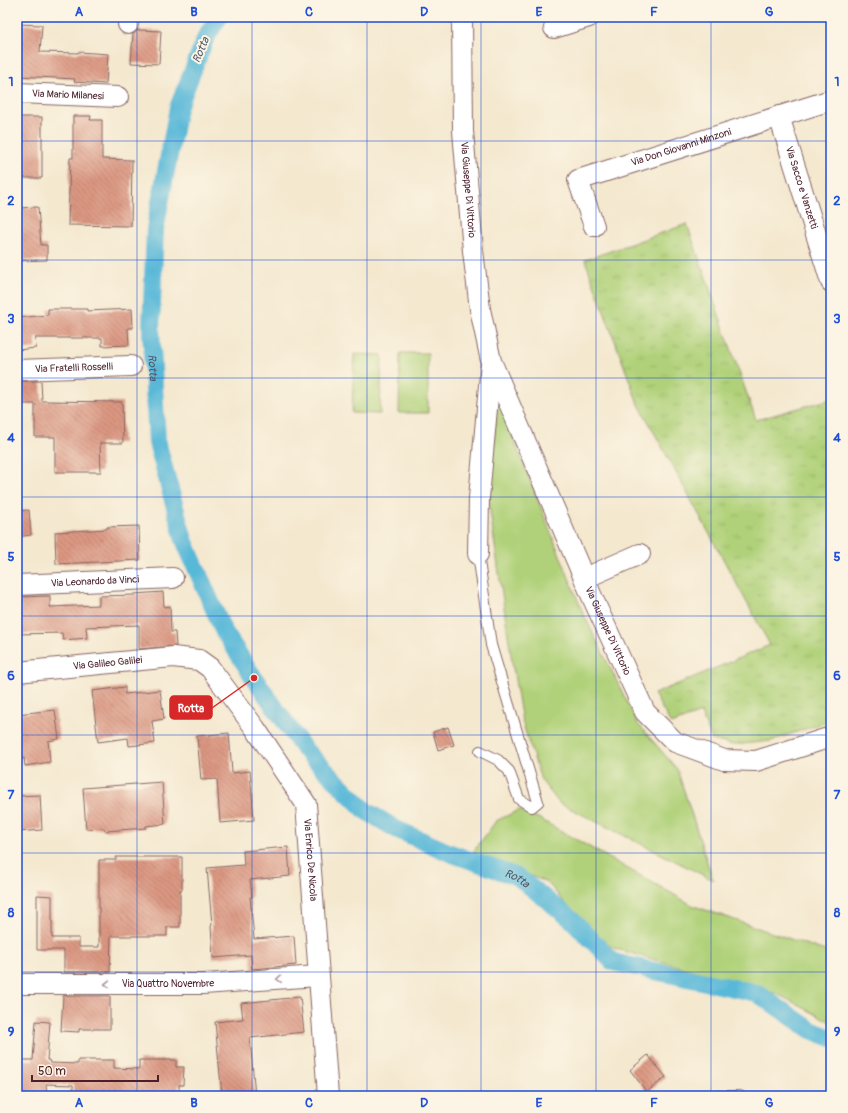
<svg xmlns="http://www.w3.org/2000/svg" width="848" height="1113" font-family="Pangolin,sans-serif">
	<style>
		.green { fill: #b0d179; stroke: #7d7852 }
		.park { fill: url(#park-tufts); stroke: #7d7852 }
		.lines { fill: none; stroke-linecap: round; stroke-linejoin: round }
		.canal { stroke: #59b8d8; stroke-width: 18 }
		.building { fill: url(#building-back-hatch) }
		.lane-casing { stroke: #866564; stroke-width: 12 }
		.street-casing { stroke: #866564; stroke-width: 22 }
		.lane { stroke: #fff; stroke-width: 10 }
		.street { stroke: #fff; stroke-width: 20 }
		.oneway { stroke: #ae9aa0 }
		.grid { fill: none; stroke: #1d4ed8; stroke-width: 1; stroke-opacity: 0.55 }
		.labels { text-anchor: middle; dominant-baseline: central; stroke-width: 4; stroke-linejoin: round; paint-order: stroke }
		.street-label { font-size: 10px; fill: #4a1f2b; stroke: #fcf5e5 }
		.water-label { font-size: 11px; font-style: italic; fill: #4f5568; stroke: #fcf5e5 }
		.leader { fill: none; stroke: #d62828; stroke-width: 1.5 }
		.callout-dot { fill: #d62828; stroke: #fcf5e5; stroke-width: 1.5 }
		.callout { fill: #d62828; stroke: #d62828; stroke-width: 1.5 }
		.callout-label { font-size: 11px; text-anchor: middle; font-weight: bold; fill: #fff }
		.neatline { fill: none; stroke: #1d4ed8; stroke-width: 1.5 }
		.grid-label { font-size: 13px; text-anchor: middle; font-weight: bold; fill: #1d4ed8 }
	</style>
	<defs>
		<pattern id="park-tufts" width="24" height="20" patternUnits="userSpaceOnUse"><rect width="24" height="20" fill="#b0d179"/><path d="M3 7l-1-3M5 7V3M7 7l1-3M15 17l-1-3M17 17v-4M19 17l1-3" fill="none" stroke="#99b369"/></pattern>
		<pattern id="building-back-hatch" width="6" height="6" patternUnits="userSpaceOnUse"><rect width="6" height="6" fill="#db9782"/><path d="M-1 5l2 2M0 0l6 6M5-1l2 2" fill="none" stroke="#b47b6b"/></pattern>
	</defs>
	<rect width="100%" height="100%" fill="#fcf5e5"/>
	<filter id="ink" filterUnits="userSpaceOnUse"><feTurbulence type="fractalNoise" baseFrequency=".025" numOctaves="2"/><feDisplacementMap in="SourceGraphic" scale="8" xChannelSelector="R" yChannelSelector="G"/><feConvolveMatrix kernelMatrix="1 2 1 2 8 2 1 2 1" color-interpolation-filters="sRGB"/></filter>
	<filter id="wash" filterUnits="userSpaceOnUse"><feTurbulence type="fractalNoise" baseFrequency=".012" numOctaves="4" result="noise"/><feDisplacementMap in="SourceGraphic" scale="16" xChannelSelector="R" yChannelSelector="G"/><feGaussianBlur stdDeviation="0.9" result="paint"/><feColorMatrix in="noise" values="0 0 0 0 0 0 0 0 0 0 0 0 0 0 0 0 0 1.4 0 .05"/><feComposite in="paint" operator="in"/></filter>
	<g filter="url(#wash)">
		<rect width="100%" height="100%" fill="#f4e8cf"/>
		<path class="green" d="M400,353H428V413H399Z
			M354,354L382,355L380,414L352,413Z
			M498,400L583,613L638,724L677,769L713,880L559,803L541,780L522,721L512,662L488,498Z
			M519,810L538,818L694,906L831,953V1022L777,994L616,949L593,937L548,883L473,852L496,821Z"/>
		<path class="park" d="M687,224L756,420L831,399V720L771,741L733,745L712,740L701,713L671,724L654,694L770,645L637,401L585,260Z"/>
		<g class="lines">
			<path class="canal" id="s1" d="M219,17L206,37L178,108L155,229L151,329L157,442L184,540L223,630L254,678L304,749L366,811L396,829L450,853L518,877L572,920L613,962L757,993L811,1030L831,1038"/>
		</g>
		<g id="blocks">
			<path class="building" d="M17,24L42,25L40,52L78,53V52L108,54L106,84L74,82L75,79L17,76Z
				M138,30L161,31L159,64L131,63L133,34Z
				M73,116H91L90,120H102V159L132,160L131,226L68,225L70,158H73Z
				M17,117H42V178H17Z
				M38,207L41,245H47V260L17,261V208Z
				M48,309H87V311L132,309L133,328H128L129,345L102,346V338H35L36,348L17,350V318L48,315Z
				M17,381H41L42,401L122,402L123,443H100L101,472H55V437H35V404H17Z
				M29,510L31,535L17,537V511Z
				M139,526L140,560L56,564L55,532L107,529V527Z
				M163,592L164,607L170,606L171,632H175L176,646L139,649V625L86,627L87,638L63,640L62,633L17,634V612H20V597L50,596V607L99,605V596L135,595L134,594Z
				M125,687V694L160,690L164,719L152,721L155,743L129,746L128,738L98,742L92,691Z
				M55,710L59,739L48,741L50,762L25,766L24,758L17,759V714Z
				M448,727L454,745L438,750L433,732Z
				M229,733L232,773L250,771L254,820L220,823L217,779L201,780L197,736Z
				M162,782L165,824L146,826V828L105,831L104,828L86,829L83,788Z
				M40,795L42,830L17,832V796Z
				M288,847L290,876L250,880L252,897H250L254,939L294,936L296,965L252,969L251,955L213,958L211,926L212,925L207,868L244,865L243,851Z
				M116,857H182V890H180V927H167V936H111L110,972H64V950H37V895L52,896V938H79V947H99V860H116Z
				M63,996H110V1029H79V1032L61,1031Z
				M300,997L304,1032L250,1038L255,1096H222L215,1022L243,1019L241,1003Z
				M36,1021L50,1022L47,1060H49L50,1063L78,1064V1060H114V1068L139,1069V1060H176V1067H184L183,1085H179V1096H73V1085L46,1084L47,1096H17V1060H33Z
				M648,1055L666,1077L647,1092L630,1070Z"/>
		</g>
	</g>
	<g filter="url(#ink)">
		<use href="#blocks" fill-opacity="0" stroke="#866564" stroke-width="1"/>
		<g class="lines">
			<g class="lane-casing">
				<path id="lane" d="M478,554L491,645L538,802L532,807L519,799L509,771L498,760L480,751
					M710,1096H740"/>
			</g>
			<g class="street-casing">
				<g id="street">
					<path id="s2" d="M462,17L463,131L473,251L480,309L491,361L593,599L645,712L675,742L724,760L756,761L831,737"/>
					<path d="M128,24V17"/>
					<path d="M554,28L589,17"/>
					<path id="s3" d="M17,93L118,97"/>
					<path id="s4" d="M779,116L831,282"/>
					<path id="s5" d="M594,226L578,180L831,100"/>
					<path id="s6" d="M17,370L131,366"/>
					<path d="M478,554L479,498L491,363"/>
					<path d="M585,578L640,554"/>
					<path id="s7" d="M17,585L173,578"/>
					<path id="s8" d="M17,672L173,657L199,660L210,668L255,728L306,804L328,1096"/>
					<path id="s9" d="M17,984H203L318,976"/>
				</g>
			</g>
			<use href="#lane" class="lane"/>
			<use href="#street" class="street"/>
		</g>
		<defs><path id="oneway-chevron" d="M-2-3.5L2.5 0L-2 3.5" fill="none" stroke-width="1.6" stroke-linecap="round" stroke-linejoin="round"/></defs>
		<g class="oneway">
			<use href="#oneway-chevron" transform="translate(279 979) rotate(176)"/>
			<use href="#oneway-chevron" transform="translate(107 984) rotate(-180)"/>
		</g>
	</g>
	<path class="grid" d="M137,17V1096M252,17V1096M367,17V1096M481,17V1096M596,17V1096M711,17V1096M17,141H831M17,260H831M17,378H831M17,497H831M17,616H831M17,735H831M17,853H831M17,972H831"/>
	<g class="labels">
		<g class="street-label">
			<text stroke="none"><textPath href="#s3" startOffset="51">Via Mario Milanesi</textPath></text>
			<text stroke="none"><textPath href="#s5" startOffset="157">Via Don Giovanni Minzoni</textPath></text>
			<text stroke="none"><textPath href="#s4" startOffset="75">Via Sacco e Vanzetti</textPath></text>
			<text stroke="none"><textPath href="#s2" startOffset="173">Via Giuseppe Di Vittorio</textPath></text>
			<text stroke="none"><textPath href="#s6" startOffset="57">Via Fratelli Rosselli</textPath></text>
			<text stroke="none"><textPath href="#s7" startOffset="78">Via Leonardo da Vinci</textPath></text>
			<text stroke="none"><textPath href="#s2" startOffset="640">Via Giuseppe Di Vittorio</textPath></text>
			<text stroke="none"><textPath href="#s8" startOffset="91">Via Galileo Galilei</textPath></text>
			<text stroke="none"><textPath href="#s8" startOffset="419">Via Enrico De Nicola</textPath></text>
			<text stroke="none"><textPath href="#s9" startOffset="151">Via Quattro Novembre</textPath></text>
		</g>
		<g class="water-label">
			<text transform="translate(201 50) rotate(-67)">Rotta</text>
			<text stroke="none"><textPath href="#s1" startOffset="362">Rotta</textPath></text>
			<text stroke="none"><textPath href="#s1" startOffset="1034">Rotta</textPath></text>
		</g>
	</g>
	<path class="leader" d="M254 678L212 708"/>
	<circle class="callout-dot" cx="254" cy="678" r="4"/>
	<rect class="callout" x="170" y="696" width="42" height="23" rx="4"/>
	<g class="callout-label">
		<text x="191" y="712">Rotta</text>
	</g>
	<rect width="848" height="1113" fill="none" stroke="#fcf5e5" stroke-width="44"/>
	<path d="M32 1075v6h126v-6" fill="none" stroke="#4a1f2b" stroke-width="2"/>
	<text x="38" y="1075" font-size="12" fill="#4a1f2b" stroke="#fcf5e5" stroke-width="3" paint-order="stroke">50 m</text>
	<rect x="22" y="22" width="804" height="1069" class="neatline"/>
	<g class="grid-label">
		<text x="79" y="16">A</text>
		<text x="194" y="16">B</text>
		<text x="309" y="16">C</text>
		<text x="424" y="16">D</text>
		<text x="539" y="16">E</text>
		<text x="654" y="16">F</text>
		<text x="769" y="16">G</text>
		<text x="11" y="86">1</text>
		<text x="837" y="86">1</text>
		<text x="11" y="205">2</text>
		<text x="837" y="205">2</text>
		<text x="11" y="323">3</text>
		<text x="837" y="323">3</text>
		<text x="11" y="442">4</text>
		<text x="837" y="442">4</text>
		<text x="11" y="561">5</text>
		<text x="837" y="561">5</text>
		<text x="11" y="680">6</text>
		<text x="837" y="680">6</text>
		<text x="11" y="799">7</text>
		<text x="837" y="799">7</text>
		<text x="11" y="917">8</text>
		<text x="837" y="917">8</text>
		<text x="11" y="1036">9</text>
		<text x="837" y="1036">9</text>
		<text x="79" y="1107">A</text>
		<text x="194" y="1107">B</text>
		<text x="309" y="1107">C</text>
		<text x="424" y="1107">D</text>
		<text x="539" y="1107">E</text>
		<text x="654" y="1107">F</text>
		<text x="769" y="1107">G</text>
	</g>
</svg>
